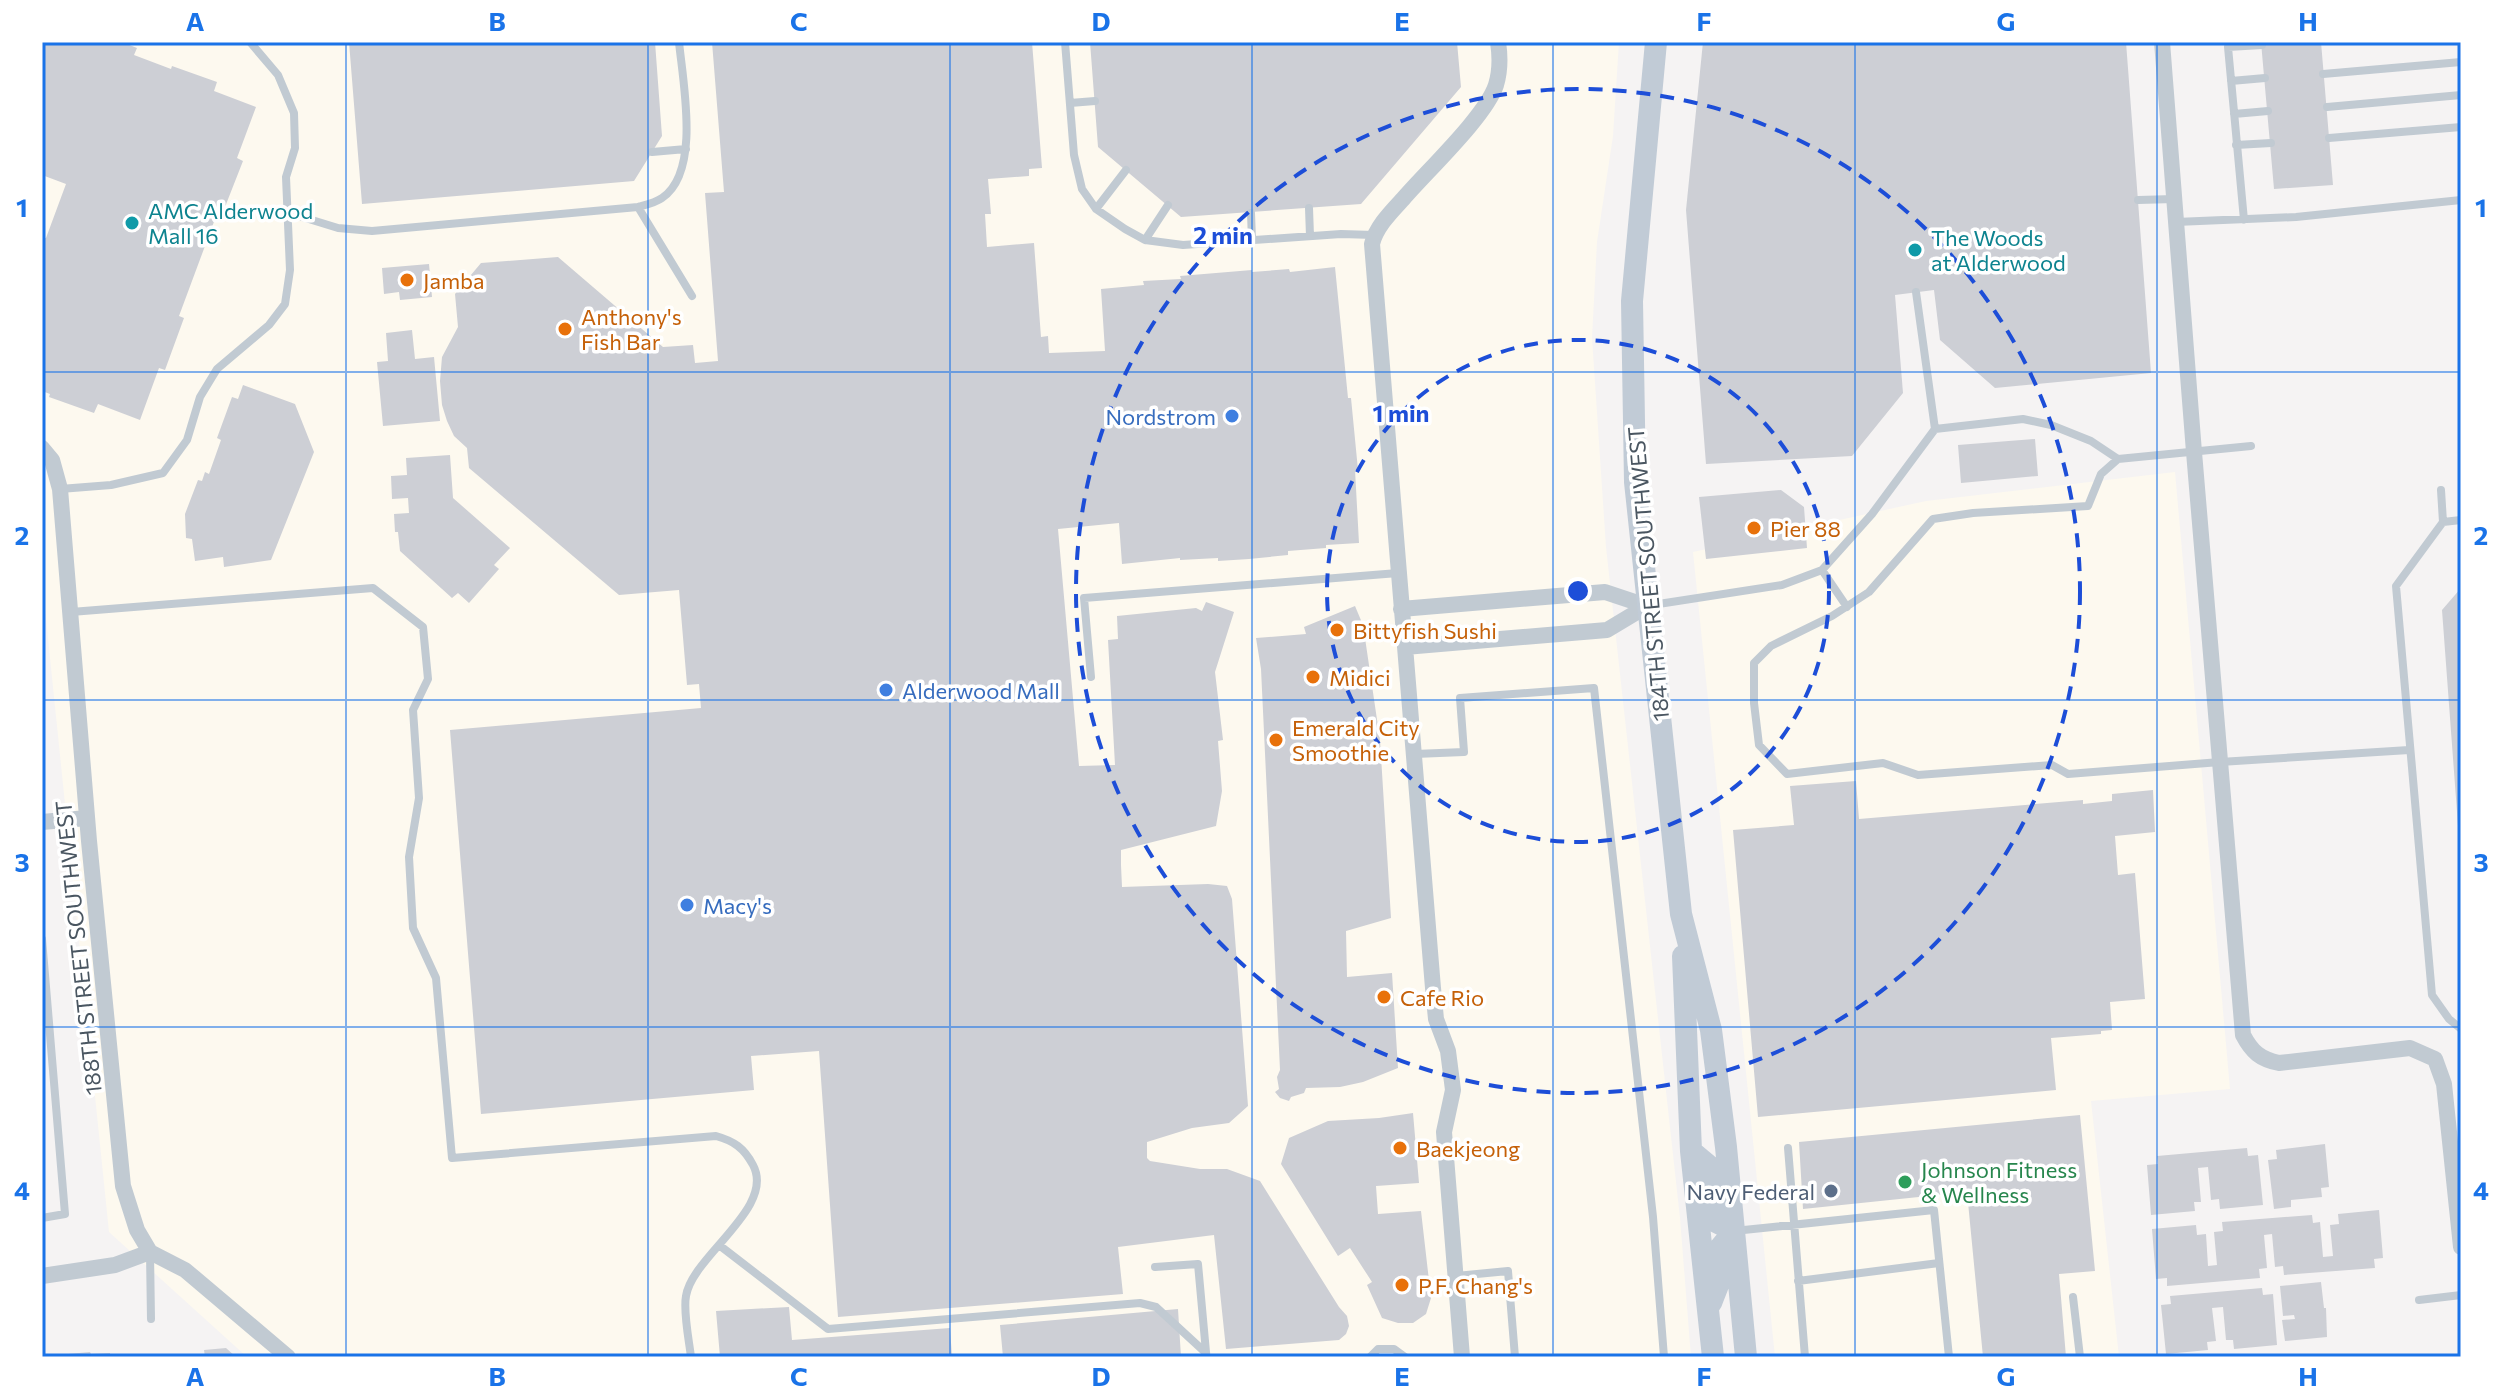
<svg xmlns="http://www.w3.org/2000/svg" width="2503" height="1399" font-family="Commissioner,sans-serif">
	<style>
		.commercial { fill: #fdf9ef }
		.building { fill: #cdcfd5 }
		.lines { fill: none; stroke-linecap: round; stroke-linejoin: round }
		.service { stroke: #c1cad2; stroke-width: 8 }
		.minor { stroke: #c1cad2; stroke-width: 16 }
		.secondary { stroke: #c1cbd6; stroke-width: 22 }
		.grid { fill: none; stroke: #1a73e8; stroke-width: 2; stroke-opacity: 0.55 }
		.ring { fill: none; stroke: #1d4ed8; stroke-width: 4; stroke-dasharray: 14 10 }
		.culture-dot { fill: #0f9aa8; stroke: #fff; stroke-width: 3 }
		.food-dot { fill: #e8710a; stroke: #fff; stroke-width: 3 }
		.shop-dot { fill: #3f7fe0; stroke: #fff; stroke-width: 3 }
		.leisure-dot { fill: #2e9e5b; stroke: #fff; stroke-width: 3 }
		.service-dot { fill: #5c6f8a; stroke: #fff; stroke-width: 3 }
		.labels { text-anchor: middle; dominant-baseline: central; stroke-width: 7; stroke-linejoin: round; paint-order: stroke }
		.culture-label { font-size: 22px; fill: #0d838f; stroke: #fff; text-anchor: start }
		.food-label { font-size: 22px; fill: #c56008; stroke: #fff; text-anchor: start }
		.shop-label { font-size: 22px; fill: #366cbe; stroke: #fff; text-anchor: start }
		.street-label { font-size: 22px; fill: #4a5661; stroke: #fff }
		.leisure-label { font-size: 22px; fill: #27864d; stroke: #fff; text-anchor: start }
		.service-label { font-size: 22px; fill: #4e5e75; stroke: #fff; text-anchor: end }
		.centre { fill: #1d4ed8; stroke: #fff; stroke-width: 4 }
		.ring-label { font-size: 24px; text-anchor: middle; font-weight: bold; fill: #1d4ed8; stroke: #fff; stroke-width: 7; stroke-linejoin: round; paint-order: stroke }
		.neatline { fill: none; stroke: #1a73e8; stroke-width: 3 }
		.grid-label { font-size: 26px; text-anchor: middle; font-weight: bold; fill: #1a73e8 }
	</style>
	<rect width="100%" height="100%" fill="#f5f3f3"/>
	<path class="commercial" d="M42,42H1619L1613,136L1597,242L1592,338L1606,547L1680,1218L1691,1357H247L109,1232L42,580Z
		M2175,472L2230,1089L2091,1101L2119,1357H1775L1693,552L1926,501Z"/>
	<path class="building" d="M42,42H122L137,48L134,55L171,69L172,66L217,82L214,91L256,107L237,158L243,161L223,212L218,211L179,316L184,318L165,370L159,368L140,420L98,404L94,413L49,397L50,394L42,391V237L46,238L66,184L42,175Z
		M349,42H655L662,136L634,181L362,204Z
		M712,42H1032L1042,168L1029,169V176L988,179L991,214H985L987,247L1034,243L1041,337L1048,336L1049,353L1105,351L1101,289L1144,285L1143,281L1181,279L1180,276L1252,270V272L1289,269L1290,272L1335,267L1348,398H1351L1358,470H1355L1359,543L1326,545V548L1288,551V555L1249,559L1218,561V558L1180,560V558L1122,564L1119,523L1058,529L1079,766L1115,765L1108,640L1118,639L1117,616L1196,608L1202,611L1206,602L1234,612L1215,672L1223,740L1218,741L1222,791L1216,826L1121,850V865L1122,887L1208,884L1227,886L1232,899L1248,1106L1229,1123L1192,1128L1147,1142V1158L1150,1161L1200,1169H1227L1260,1181L1339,1307L1347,1316L1349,1326L1346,1334L1339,1340L1226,1349L1214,1235L1118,1247L1123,1294L838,1317L819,1051L751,1056L754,1090L481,1114L450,730L701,708L699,684L687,685L679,590L619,595L469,468L467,448L454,436L447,421L442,405L440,381L442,357L458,327L455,294L481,263L558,257L663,347L693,345L695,363L718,361L705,193L724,192Z
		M1090,42H1457L1461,87L1361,204L1181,217L1098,147Z
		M1703,42H2126L2151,373L1995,388L1940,340L1934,290L1895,295L1903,393L1852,456L1706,464L1686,210Z
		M2261,42H2321L2333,185L2274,189Z
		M429,264L432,297L400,300L399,292L384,294L382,268Z
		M412,330L415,359L434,357L440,421L383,426L377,362L388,361L386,333Z
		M243,385L295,404L314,452L271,560L224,567L223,557L195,561L192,539L186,538L185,514L198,480L202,481L205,472L209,474L221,440L217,438L232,397L238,399Z
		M2035,439L2038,476L1961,483L1958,445Z
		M450,455L453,498L510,548L494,565L499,569L469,603L458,593L452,598L400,551L398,532H395L394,514L409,513L408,498L392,499L391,476L407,475L406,458Z
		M1781,490L1804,507L1807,548L1706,559L1699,497Z
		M2461,588V839H2459L2442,610Z
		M1355,606L1368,637L1365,638L1380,740L1391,918L1346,931L1347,977L1392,973L1398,1068L1363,1082L1340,1087L1306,1088L1304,1093L1291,1097L1289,1101L1280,1098L1275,1092L1279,1089L1277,1077L1280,1070L1261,669L1256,638L1306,634L1304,627Z
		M1856,781L1859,819L2083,800V804L2112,801V794L2153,790L2155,832L2115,836L2118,875L2135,873L2145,999L2110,1002L2112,1030L2101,1031V1034L2051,1038L2056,1090L1758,1117L1733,830L1794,825L1790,786Z
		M1413,1113L1419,1183L1376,1186L1378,1214L1421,1211L1431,1298L1426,1314L1413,1323H1398L1382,1318L1367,1285L1372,1282L1350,1248L1338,1256L1281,1164L1289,1138L1328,1121L1379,1118Z
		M2080,1115L2095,1271L2059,1274L2066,1357H1983L1967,1192L1803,1209L1799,1142Z
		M2325,1144L2329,1187L2321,1188L2322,1197L2291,1200V1207L2274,1209L2268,1160L2277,1159L2276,1150Z
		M2247,1148L2248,1156L2258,1155L2263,1205L2220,1209L2219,1199L2211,1200L2208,1167L2198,1168L2201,1202H2194L2195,1211L2151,1215L2147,1165L2158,1164L2157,1156Z
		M2379,1210L2383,1258L2374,1259L2375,1268L2284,1275L2283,1266L2275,1267L2272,1234L2264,1235L2267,1268L2259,1269L2260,1278L2167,1286V1278L2156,1279L2152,1229L2196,1225L2197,1235L2206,1234L2208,1266L2217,1265L2214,1232L2223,1231L2222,1222L2312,1215L2313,1223L2320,1222L2323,1257L2333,1256L2330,1225L2339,1224L2338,1214Z
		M2321,1282L2324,1308H2326L2327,1337L2285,1341L2282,1320L2295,1319L2294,1315L2283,1316L2280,1286Z
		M2262,1288L2263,1295L2273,1294L2277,1345L2234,1349L2233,1340H2226L2223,1307L2212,1308L2216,1341L2207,1342L2208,1350L2166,1354L2161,1305L2171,1304L2170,1296Z
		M789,1307L792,1340L950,1328L952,1357H720L716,1311Z
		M1178,1309L1181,1357H1003L1000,1325Z
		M226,1348L236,1357H205L204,1350Z
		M90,1352L91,1354L110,1353V1357H57V1355Z"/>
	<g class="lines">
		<path class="service" d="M1065,42L1074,155L1082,189L1096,209L1125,229L1145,240L1183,245L1341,234L1374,235
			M2323,74L2461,62
			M2231,81L2265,78
			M1070,103L1095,101
			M2327,107L2461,95
			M2234,114L2268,111
			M2329,138L2461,127
			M2236,145L2271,143
			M652,152L686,149
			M2138,200L2174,199
			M638,207L692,296
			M1309,208L1310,236
			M1096,209L1126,170
			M286,212L338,228L372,231L638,207C645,205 655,203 662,198C701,172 683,83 679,42
			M1251,213L1252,240
			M2244,220L2228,47L2262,45
			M2176,222L2296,217L2461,200
			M1145,240L1168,205
			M1916,292L1935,429
			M2118,459L2101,474L2088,506L1973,513L1933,519L1869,592L1832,616L1771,646L1754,663V703L1759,745L1787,774L1883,763L1918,775L2052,765L2068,774L2220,762L2409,750
			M60,489L111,485L163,473L187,440L200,397L217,369L269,325L285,304L290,270L286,177L295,148L294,113L278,75L250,42
			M2441,490L2443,522
			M2461,520L2443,522L2396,586L2432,995L2449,1019L2461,1029
			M1822,570L1847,607
			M1652,605L1782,585L1822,570L1872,514L1935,429L2023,419L2051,425L2091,441L2118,459L2251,446
			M71,612L373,588L423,627L428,679L413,710L419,798L409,857L413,928L436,978L452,1158L716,1136C734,1141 744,1148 753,1165C776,1208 692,1256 686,1296C683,1312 689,1340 691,1357
			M1091,677L1084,598L1398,573
			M1415,754L1464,752L1460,698L1594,688L1653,1217L1664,1357
			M42,939L65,1214L42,1218
			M1788,1148L1805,1357
			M1734,1231L1934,1210L1949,1357
			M719,1245L828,1329L1140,1303L1156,1307L1206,1353
			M150,1253L151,1319
			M1155,1267L1198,1264L1206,1352
			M1456,1276L1508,1271L1515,1357
			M1798,1281L1939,1263
			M2073,1297L2080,1357
			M2419,1300L2461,1295
			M1370,1357L1378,1349H1394L1405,1357"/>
		<path class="minor" d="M2162,42L2194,452L2243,1035C2252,1052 2260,1059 2279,1063L2410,1048L2435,1059L2444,1084L2461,1247
			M42,448L52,460L60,489L89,841L123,1186L137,1230L150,1252
			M1401,609L1605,592L1647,606
			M1405,647L1607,630L1647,606
			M42,822L87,818
			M150,1252L185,1270L288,1357
			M42,1276L115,1265L150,1252
			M1462,1357L1444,1132L1453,1090L1448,1051L1436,1019L1433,988L1372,244C1376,227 1391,212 1403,199C1426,172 1486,116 1496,85C1500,72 1500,55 1498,42"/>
		<path class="secondary" d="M1656,42L1632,301L1635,482L1681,914L1711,1030L1726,1147L1746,1357
			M1683,956L1691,1151L1713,1357
			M1691,1151L1709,1166L1716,1222L1734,1231
			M1711,1303L1720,1280L1719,1249L1734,1231"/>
	</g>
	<path class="grid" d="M346,42V1357M648,42V1357M950,42V1357M1252,42V1357M1553,42V1357M1855,42V1357M2157,42V1357M42,372H2461M42,700H2461M42,1027H2461"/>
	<g class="ring">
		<circle cx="1578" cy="591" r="251"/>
		<circle cx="1578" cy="591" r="502"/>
	</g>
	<g class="culture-dot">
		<circle cx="132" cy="223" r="8"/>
		<circle cx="1915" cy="250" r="8"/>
	</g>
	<g class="food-dot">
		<circle cx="407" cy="280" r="8"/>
		<circle cx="565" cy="329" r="8"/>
		<circle cx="1754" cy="528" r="8"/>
		<circle cx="1337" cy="630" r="8"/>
		<circle cx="1313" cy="677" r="8"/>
		<circle cx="1276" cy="740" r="8"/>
		<circle cx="1384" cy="997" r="8"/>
		<circle cx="1400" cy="1148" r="8"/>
		<circle cx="1402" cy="1285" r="8"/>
	</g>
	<g class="shop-dot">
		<circle cx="1232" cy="416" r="8"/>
		<circle cx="886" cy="690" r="8"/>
		<circle cx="687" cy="905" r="8"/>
	</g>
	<circle class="leisure-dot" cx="1905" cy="1182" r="8"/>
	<circle class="service-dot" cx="1831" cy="1191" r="8"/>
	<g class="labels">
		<g class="culture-label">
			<text x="148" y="210">AMC Alderwood<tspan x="148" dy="25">Mall 16</tspan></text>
			<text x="1931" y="237">The Woods<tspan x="1931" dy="25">at Alderwood</tspan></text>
		</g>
		<g class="food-label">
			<text x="423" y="280">Jamba</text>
			<text x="581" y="316">Anthony's<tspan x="581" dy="25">Fish Bar</tspan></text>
			<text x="1770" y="528">Pier 88</text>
			<text x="1353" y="630">Bittyfish Sushi</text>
			<text x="1329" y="677">Midici</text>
			<text x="1292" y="727">Emerald City<tspan x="1292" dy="25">Smoothie</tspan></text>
			<text x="1400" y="997">Cafe Rio</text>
			<text x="1416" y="1148">Baekjeong</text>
			<text x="1418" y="1285">P.F. Chang's</text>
		</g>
		<g class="shop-label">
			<text x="1216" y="416" text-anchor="end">Nordstrom</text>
			<text x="902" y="690">Alderwood Mall</text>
			<text x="703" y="905">Macy's</text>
		</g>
		<g class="street-label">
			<text transform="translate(1648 574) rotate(-95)">184TH STREET SOUTHWEST</text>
			<text transform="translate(78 948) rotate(-96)">188TH STREET SOUTHWEST</text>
		</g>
		<g class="leisure-label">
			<text x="1921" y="1169">Johnson Fitness<tspan x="1921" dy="25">&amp; Wellness</tspan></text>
		</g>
		<g class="service-label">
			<text x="1815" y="1191">Navy Federal</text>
		</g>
	</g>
	<circle cx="1578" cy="591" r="12" class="centre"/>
	<g class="ring-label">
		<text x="1223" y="244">2 min</text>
		<text x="1401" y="422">1 min</text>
	</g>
	<rect width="2503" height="1399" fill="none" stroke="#ffffff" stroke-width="88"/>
	<rect x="44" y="44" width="2415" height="1311" class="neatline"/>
	<g class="grid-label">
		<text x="195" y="31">A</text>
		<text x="497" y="31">B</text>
		<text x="799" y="31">C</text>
		<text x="1101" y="31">D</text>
		<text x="1402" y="31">E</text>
		<text x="1704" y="31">F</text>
		<text x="2006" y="31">G</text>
		<text x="2308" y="31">H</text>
		<text x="22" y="217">1</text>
		<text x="2481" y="217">1</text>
		<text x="22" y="545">2</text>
		<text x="2481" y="545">2</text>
		<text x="22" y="872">3</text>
		<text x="2481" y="872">3</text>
		<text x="22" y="1200">4</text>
		<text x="2481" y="1200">4</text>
		<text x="195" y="1386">A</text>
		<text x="497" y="1386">B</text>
		<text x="799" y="1386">C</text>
		<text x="1101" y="1386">D</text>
		<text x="1402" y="1386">E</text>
		<text x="1704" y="1386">F</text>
		<text x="2006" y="1386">G</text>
		<text x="2308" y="1386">H</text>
	</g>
</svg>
